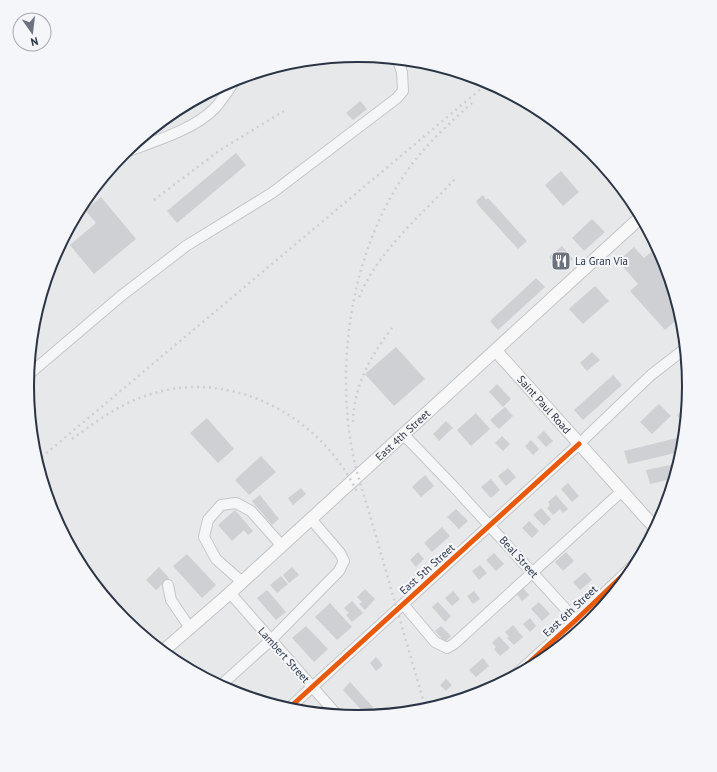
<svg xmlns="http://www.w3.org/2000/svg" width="717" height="772" font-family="'PT Sans',sans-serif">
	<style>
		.building { fill: #ced0d3 }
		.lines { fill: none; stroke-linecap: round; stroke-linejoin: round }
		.minor-casing { stroke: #c4c6c8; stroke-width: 12 }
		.major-casing { stroke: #c2c5c8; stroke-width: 14 }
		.minor { stroke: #f5f6f7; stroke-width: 10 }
		.major { stroke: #f8f8f8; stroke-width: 12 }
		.rail { stroke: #cecfd2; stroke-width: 2.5; stroke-dasharray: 2 4; stroke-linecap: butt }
		.cycleway-casing { stroke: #f4f6f9; stroke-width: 8 }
		.cycleway { stroke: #e8590c; stroke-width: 5 }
		.labels { text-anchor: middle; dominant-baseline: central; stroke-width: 4; stroke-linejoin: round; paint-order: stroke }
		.poi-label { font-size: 11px; fill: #2b3445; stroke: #f4f6f9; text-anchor: start }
		.street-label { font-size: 11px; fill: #2b3445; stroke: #f4f6f9 }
		.rim { fill: none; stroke: #2b3445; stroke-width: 2 }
	</style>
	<rect width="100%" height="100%" fill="#e6e8ea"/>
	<path class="building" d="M360,101L367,109L353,120L346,113Z
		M236,153L246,165L177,223L167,211Z
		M561,171L579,192L563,206L545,185Z
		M483,195L486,200L488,198L527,241L518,249L479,206L476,201Z
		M101,197L136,239L94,274L70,245L96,223L85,210Z
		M592,219L605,232L584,251L572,238Z
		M562,246L573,259L560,271L549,257Z
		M634,247L644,258L651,252L669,272L682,315L665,330L630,291L638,284L618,261Z
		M536,278L545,287L498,330L490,321Z
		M595,286L609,301L583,324L569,309Z
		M396,347L425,379L394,406L365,374Z
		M592,352L600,360L587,371L580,363Z
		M613,375L622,385L583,420L574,410Z
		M497,384L511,399L503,407L489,392Z
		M659,404L671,416L652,434L640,422Z
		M688,404L686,425L677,415Z
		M505,407L513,416L499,429L490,420Z
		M476,413L490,429L471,446L457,430Z
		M207,418L234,449L218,463L190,433Z
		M446,421L453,428L439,441L433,434Z
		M544,431L553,441L546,447L537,437Z
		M502,436L510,444L503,451L495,443Z
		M685,436L684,451L628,464L624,451Z
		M531,440L539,449L533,455L525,446Z
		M261,456L276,472L249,495L235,480Z
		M680,463L675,478L650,484L646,470Z
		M508,468L516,477L506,486L498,476Z
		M425,475L434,486L421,497L412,487Z
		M491,479L500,490L491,498L481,487Z
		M568,483L579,496L572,502L561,489Z
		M301,488L306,494L293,505L288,498Z
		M672,490L671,492L668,501L666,491Z
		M260,495L279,519L272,525L252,501Z
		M556,495L568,509L563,513L560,509L553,515L547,508L550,505L548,502Z
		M541,508L551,519L544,526L533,515Z
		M456,509L468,521L459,529L447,517Z
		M235,510L253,531L248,535L244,530L232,541L218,525Z
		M529,521L539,531L532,538L522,528Z
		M442,527L450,536L432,552L424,543Z
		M418,552L424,559L416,567L410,560Z
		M566,552L574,561L563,571L555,562Z
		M494,553L504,564L496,571L486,560Z
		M187,554L216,585L202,598L173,566Z
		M480,565L487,573L479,580L472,571Z
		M159,567L169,578L156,590L146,580Z
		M292,567L299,575L289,583L283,575Z
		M585,572L592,580L580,590L573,582Z
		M281,576L288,584L277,593L270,585Z
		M522,587L529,595L522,601L516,593Z
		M365,589L375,599L365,610L359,604L362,602L357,597Z
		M267,590L286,612L276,620L257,598Z
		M453,591L460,599L452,606L445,598Z
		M474,591L480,599L473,604L467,596Z
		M352,601L363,613L352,622L346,615L349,613L344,608Z
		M438,602L451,616L445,622L432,607Z
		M539,602L550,614L542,621L531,609Z
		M330,603L352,627L337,640L315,617Z
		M129,614L143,630L140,633L123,619Z
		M530,618L536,626L530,632L523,624Z
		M513,625L523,637L514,645L507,638L509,637L505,632Z
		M306,626L328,649L314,662L292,638Z
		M441,626L451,636L445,642L435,631Z
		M499,636L510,648L500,656L494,649L496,647L492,643Z
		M376,657L383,665L376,671L370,663Z
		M483,658L489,666L476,677L469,670Z
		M446,679L452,685L446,691L440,685Z
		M350,682L373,707L365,714L343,690Z
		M453,694L459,700L449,703L446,700Z"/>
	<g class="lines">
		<g class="minor-casing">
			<path id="minor" d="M123,153C152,142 194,130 215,108C224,98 230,87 237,78
				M28,375L121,296L186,246L272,193L397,98L403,91L402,72L397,58
				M404,435L454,487L583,628
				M242,582L216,559L204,537L208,520L221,505L236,503L251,511L282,546
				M168,585L171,600L190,628
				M230,593L338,716
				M403,604L435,642L447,648L454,644L622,491
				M512,678L576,620L641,558
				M220,686L271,640L339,571L344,561L340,553L311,519
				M288,709L579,444L651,375L686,348"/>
		</g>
		<g class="major-casing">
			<g id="major">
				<path id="s1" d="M496,351L656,529"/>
				<path id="s2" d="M162,652L230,593L642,216"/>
			</g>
		</g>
		<use href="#minor" class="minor"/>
		<use href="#major" class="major"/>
		<path class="rail" d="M154,200L220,150L284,111
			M359,297C379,250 422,214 456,178
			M353,422C354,385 370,357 392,328
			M72,439C97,421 121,403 151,394C234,368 323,418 358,494
			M37,461L489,82
			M426,710C409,651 392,592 375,533C367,503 356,475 351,444C337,356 352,256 401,180C419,151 446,126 472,103"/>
		<g class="cycleway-casing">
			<path id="cycleway" d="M512,678L576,620L641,558
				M288,709L579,444"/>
		</g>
		<use href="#cycleway" class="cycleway"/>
	</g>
	<defs>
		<g id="restaurant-square" transform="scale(1)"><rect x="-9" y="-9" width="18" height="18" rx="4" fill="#6c737f" stroke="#f4f6f9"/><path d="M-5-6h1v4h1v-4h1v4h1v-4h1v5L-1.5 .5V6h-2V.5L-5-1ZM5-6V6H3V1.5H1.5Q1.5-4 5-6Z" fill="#fff"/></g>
	</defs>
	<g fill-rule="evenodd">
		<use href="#restaurant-square" x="561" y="261"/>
	</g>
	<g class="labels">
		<g class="poi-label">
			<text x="575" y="261">La Gran Via</text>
		</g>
		<g class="street-label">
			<text stroke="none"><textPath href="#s1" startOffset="72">Saint Paul Road</textPath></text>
			<text stroke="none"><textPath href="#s2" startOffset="324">East 4th Street</textPath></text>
			<text transform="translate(519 557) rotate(48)">Beal Street</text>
			<text transform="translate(427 569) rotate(-42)">East 5th Street</text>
			<text transform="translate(570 611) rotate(-43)">East 6th Street</text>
			<text transform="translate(284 655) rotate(48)">Lambert Street</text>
		</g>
	</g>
	<path d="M0 0H717V772H0ZM34 386a324 324 0 1 1 648 0a324 324 0 1 1-648 0Z" fill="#f4f6f9" fill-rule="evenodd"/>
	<path class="rim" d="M34 386a324 324 0 1 1 648 0a324 324 0 1 1-648 0Z"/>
	<g transform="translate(32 32) rotate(166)"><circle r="19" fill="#f4f6f9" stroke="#a4a8b1"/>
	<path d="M0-3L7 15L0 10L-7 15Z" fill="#6c737f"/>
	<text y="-6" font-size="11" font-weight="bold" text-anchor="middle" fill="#2b3445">N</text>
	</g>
</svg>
